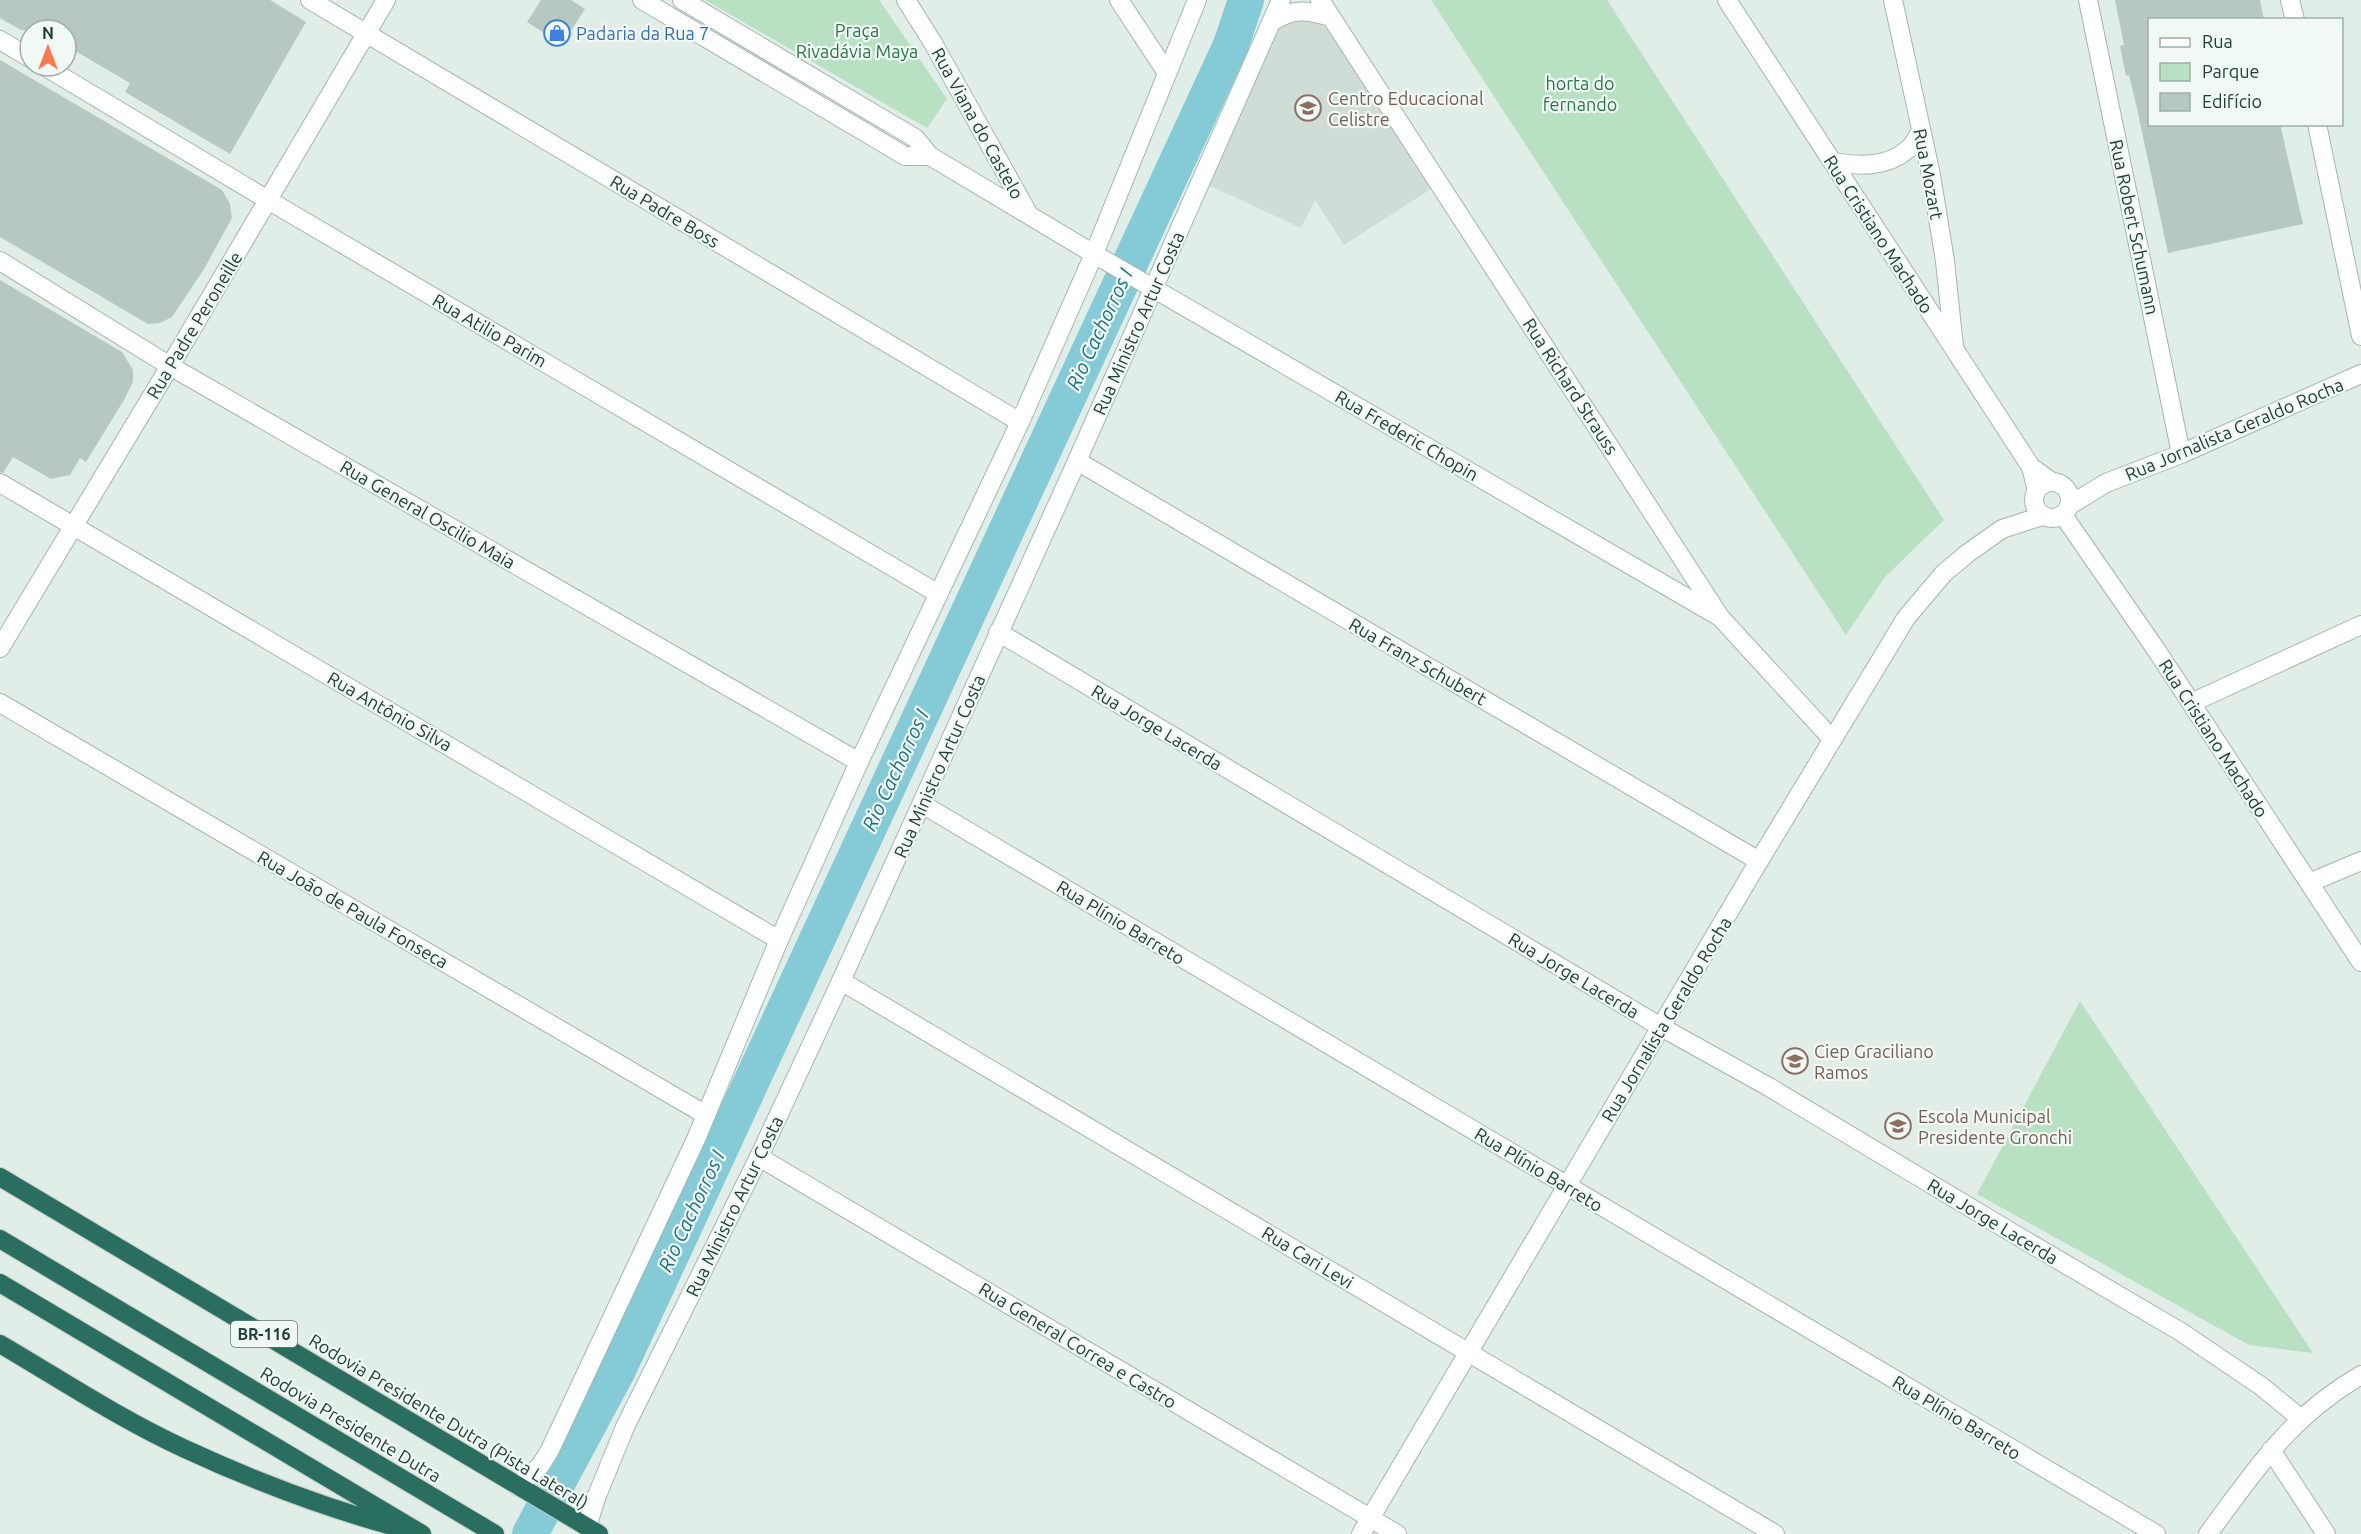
<svg xmlns="http://www.w3.org/2000/svg" width="2361" height="1534" font-family="Ubuntu,sans-serif">
	<style>
		.built { fill: #cfddd6 }
		.green { fill: #b8e0c2 }
		.lines { fill: none; stroke-linecap: round; stroke-linejoin: round }
		.river { stroke: #84cbd7; stroke-width: 36 }
		.building { fill: #b6c8c0 }
		.street-casing { stroke: #a3b5ae; stroke-width: 20 }
		.secondary-casing { stroke: #9eb9af; stroke-width: 20 }
		.highway-casing { stroke: #c1c9c7; stroke-width: 20 }
		.street { stroke: #fff; stroke-width: 18 }
		.secondary { stroke: #fff; stroke-width: 18 }
		.highway { stroke: #296e5e; stroke-width: 18 }
		.labels { text-anchor: middle; dominant-baseline: central; stroke-width: 4.5; stroke-linejoin: round; paint-order: stroke }
		.shield { fill: #f1f9f5; stroke: #5f776f; stroke-width: 1.5 }
		.shield-label { font-size: 16px; font-weight: bold; fill: #203f36 }
		.park-label { font-size: 18px; fill: #267945; stroke: #f1f9f5 }
		.shop-label { font-size: 18px; fill: #366cbe; stroke: #f1f9f5; text-anchor: start }
		.education-label { font-size: 18px; fill: #785e54; stroke: #f1f9f5; text-anchor: start }
		.street-label { font-size: 18px; fill: #203f36; stroke: #f1f9f5 }
		.water-label { font-size: 20px; font-style: italic; fill: #156f80; stroke: #f1f9f5 }
	</style>
	<rect width="100%" height="100%" fill="#e1ede7"/>
	<path class="built" d="M1305,21L1323,25L1332,34L1431,189L1344,245L1315,200L1301,228L1202,182L1272,35L1285,24Z"/>
	<path class="green" d="M705,0H879L947,99L927,128Z
		M1431,0H1607L1944,520L1885,577L1846,635Z
		M2080,1001L2313,1353L2249,1345L1977,1194Z"/>
	<g class="lines">
		<path class="river" d="M530,1534L618,1370L1231,45L1246,0"/>
	</g>
	<path class="building" d="M0,0H270L306,22L230,154L125,92L130,83L77,52L68,67L66,66V30H21L0,18Z
		M541,0H571L585,9L562,44L527,22Z
		M2115,0H2260L2264,20H2150V124H2280L2303,224L2168,253L2136,104L2129,75L2126,76L2120,46L2124,45Z
		M0,60L222,190L230,204L232,218L204,269L172,317L160,323L148,324L0,237Z
		M0,280L122,352L133,370V382L124,400L86,462L80,458L70,475L51,479L13,457L3,473L0,472Z"/>
	<g class="lines">
		<g class="street-casing">
			<path id="street" d="M310,0L1020,422
				M642,0L905,156H930
				M682,0L915,138L930,156L1094,254
				M906,0L933,43L1029,215
				M1119,0L1167,73
				M1320,0L1720,617
				M1727,0L2031,467L2037,490
				M1893,0L1931,175L1945,261L1954,347
				M2088,0L2181,454
				M1273,21C1294,8 1307,10 1331,17
				M0,40L30,58
				M44,66L268,200L937,593
				M1833,162C1858,166 1886,168 1907,150C1913,146 1917,137 1921,131
				M0,261L170,366L859,762
				M1077,461L1759,861
				M2031,467L2052,482
				M0,483L779,940
				M2063,515L2157,651L2361,962
				M998,632L1661,1027L1769,1087L2021,1238L2181,1332L2261,1386L2300,1418
				M0,648L170,366L386,0
				M0,703L706,1115
				M2191,703L2361,625
				M922,804L2156,1534
				M2309,883L2361,861
				M841,981L1775,1534
				M759,1157L1397,1534
				M2271,1450L2326,1534
				M2208,1534C2256,1469 2289,1417 2361,1375"/>
		</g>
		<g class="secondary-casing">
			<path id="secondary" d="M2290,0L2295,20
				M2317,124L2361,336
				M1094,254L1720,617L1832,739
				M2034 500a18 18 0 1 1 36 0a18 18 0 1 1-36 0Z
				M2070,505L2106,483L2181,454L2361,374
				M517,1486L540,1466L550,1450L696,1139L779,940L859,762L1020,422L1094,254L1197,0
				M587,1527L596,1498L625,1427L759,1157L841,981L1077,461L1281,0
				M1361,1534L1759,861L1906,618L1944,573L1968,553L2002,529L2042,516"/>
		</g>
		<g class="highway-casing">
			<path id="highway" d="M0,1177L599,1534
				M0,1239L495,1534
				M0,1283L422,1534
				M0,1344C60,1379 120,1419 183,1448C254,1481 328,1509 403,1529"/>
		</g>
		<use href="#street" class="street"/>
		<use href="#secondary" class="secondary"/>
		<use href="#highway" class="highway"/>
	</g>
	<defs>
		<g id="shop-ring" transform="scale(1.35)"><circle r="9.5" fill="#f1f9f5" stroke="#3f7fe0" stroke-width="1.5"/><path d="M-5-2.5h2.3a2.7 3.5 0 0 1 5.4 0H5L5.5 6h-11ZM-1.5-2.5h3a1.5 2.3 0 0 0-3 0Z" fill="#3f7fe0"/></g>
		<g id="school-ring" transform="scale(1.35)"><circle r="9.5" fill="#f1f9f5" stroke="#8d6e63" stroke-width="1.5"/><path d="M0-5L7-2L0 1L-7-2ZM-4 1L0 2.5L4 1V4Q0 6-4 4Z" fill="#8d6e63"/></g>
	</defs>
	<g fill-rule="evenodd">
		<use href="#shop-ring" x="557" y="33"/>
		<use href="#school-ring" x="1308" y="108"/>
		<use href="#school-ring" x="1795" y="1061"/>
		<use href="#school-ring" x="1898" y="1126"/>
	</g>
	<g class="labels">
		<rect class="shield" x="231" y="1321" width="66" height="26" rx="4.5"/>
		<g class="shield-label">
			<text x="264" y="1334">BR-116</text>
		</g>
		<g class="park-label">
			<text x="857" y="30">Praça<tspan x="857" dy="21">Rivadávia Maya</tspan></text>
			<text x="1580" y="83">horta do<tspan x="1580" dy="21">fernando</tspan></text>
		</g>
		<g class="shop-label">
			<text x="576" y="33">Padaria da Rua 7</text>
		</g>
		<g class="education-label">
			<text x="1328" y="98">Centro Educacional<tspan x="1328" dy="21">Celistre</tspan></text>
			<text x="1814" y="1051">Ciep Graciliano<tspan x="1814" dy="21">Ramos</tspan></text>
			<text x="1918" y="1116">Escola Municipal<tspan x="1918" dy="21">Presidente Gronchi</tspan></text>
		</g>
		<g class="street-label">
			<text transform="translate(978 123) rotate(61)">Rua Viana do Castelo</text>
			<text transform="translate(1929 174) rotate(79)">Rua Mozart</text>
			<text transform="translate(665 211) rotate(31)">Rua Padre Boss</text>
			<text transform="translate(2135 227) rotate(78)">Rua Robert Schumann</text>
			<text transform="translate(1879 234) rotate(57)">Rua Cristiano Machado</text>
			<text transform="translate(1138 323) rotate(-66)">Rua Ministro Artur Costa</text>
			<text transform="translate(194 325) rotate(-59)">Rua Padre Peroneille</text>
			<text transform="translate(490 330) rotate(30)">Rua Atilio Parim</text>
			<text transform="translate(1571 386) rotate(57)">Rua Richard Strauss</text>
			<text transform="translate(2234 429) rotate(-23)">Rua Jornalista Geraldo Rocha</text>
			<text transform="translate(1407 435) rotate(30)">Rua Frederic Chopin</text>
			<text transform="translate(428 514) rotate(30)">Rua General Oscilio Maia</text>
			<text transform="translate(1418 661) rotate(30)">Rua Franz Schubert</text>
			<text transform="translate(390 711) rotate(30)">Rua Antônio Silva</text>
			<text transform="translate(1157 727) rotate(31)">Rua Jorge Lacerda</text>
			<text transform="translate(2214 738) rotate(57)">Rua Cristiano Machado</text>
			<text transform="translate(939 766) rotate(-66)">Rua Ministro Artur Costa</text>
			<text transform="translate(353 909) rotate(30)">Rua João de Paula Fonseca</text>
			<text transform="translate(1121 922) rotate(31)">Rua Plínio Barreto</text>
			<text transform="translate(1574 975) rotate(31)">Rua Jorge Lacerda</text>
			<text transform="translate(1666 1019) rotate(-59)">Rua Jornalista Geraldo Rocha</text>
			<text transform="translate(1539 1169) rotate(31)">Rua Plínio Barreto</text>
			<text transform="translate(734 1206) rotate(-64)">Rua Ministro Artur Costa</text>
			<text transform="translate(1993 1221) rotate(31)">Rua Jorge Lacerda</text>
			<text transform="translate(1308 1257) rotate(31)">Rua Cari Levi</text>
			<text transform="translate(1078 1345) rotate(31)">Rua General Correa e Castro</text>
			<text transform="translate(1957 1417) rotate(31)">Rua Plínio Barreto</text>
			<text transform="translate(449 1421) rotate(31)">Rodovia Presidente Dutra (Pista Lateral)</text>
			<text transform="translate(351 1424) rotate(31)">Rodovia Presidente Dutra</text>
		</g>
		<g class="water-label">
			<text transform="translate(1099 329) rotate(-65)">Rio Cachorros I</text>
			<text transform="translate(895 770) rotate(-65)">Rio Cachorros I</text>
			<text transform="translate(691 1211) rotate(-65)">Rio Cachorros I</text>
		</g>
	</g>
	<rect x="2148" y="18" width="195" height="108" fill="#f1f9f5" stroke="#9dafa9" stroke-width="1.5"/>
	<rect x="2160" y="38" width="30" height="9" fill="#ffffff" stroke="#9dafa9" stroke-width="1.5"/>
	<text x="2202" y="48" font-size="18" fill="#203f36">Rua</text>
	<rect x="2160" y="63" width="30" height="18" fill="#b8e0c2" stroke="#9dafa9" stroke-width="1.5"/>
	<text x="2202" y="78" font-size="18" fill="#203f36">Parque</text>
	<rect x="2160" y="93" width="30" height="18" fill="#b6c8c0" stroke="#9dafa9" stroke-width="1.5"/>
	<text x="2202" y="108" font-size="18" fill="#203f36">Edifício</text>
	<g transform="translate(48 48)"><circle r="28" fill="#f1f9f5" stroke="#9dafa9" stroke-width="1.5"/>
	<path d="M0-4.5L10 22L0 15L-10 22Z" fill="#fe774e"/>
	<text y="-9" font-size="16" font-weight="bold" text-anchor="middle" fill="#203f36">N</text>
	</g>
</svg>
